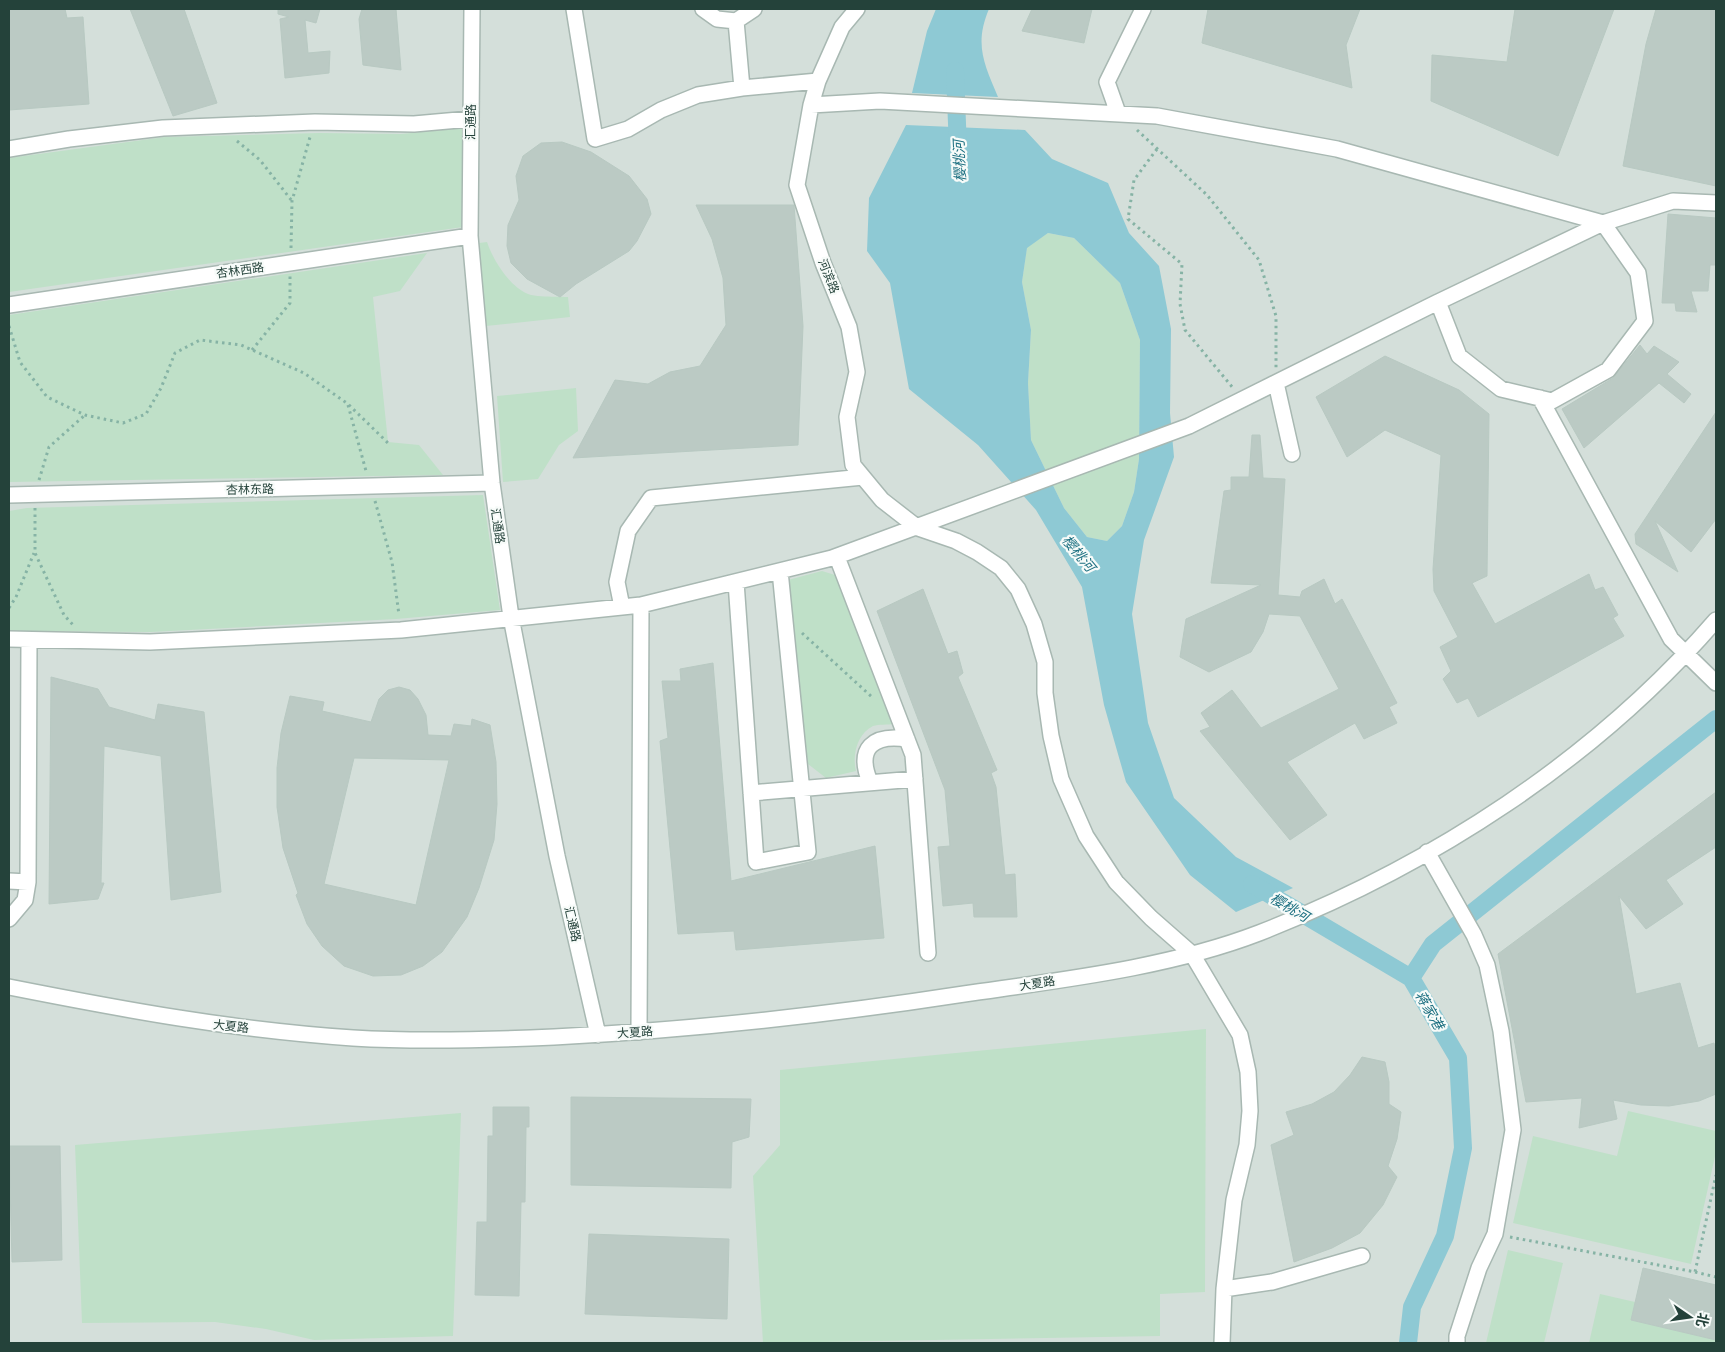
<svg xmlns="http://www.w3.org/2000/svg" width="1725" height="1352" font-family="'Open Sans','Noto Sans SC',sans-serif">
	<style>
		.built { fill: #d4dfda }
		.green { fill: #bfe0c8 }
		.water { fill: #8ec9d4; fill-rule: evenodd }
		.lines { fill: none; stroke-linecap: round; stroke-linejoin: round }
		.canal { stroke: #8ec9d4; stroke-width: 18 }
		.building { fill: #bbcac4; stroke: #b8c9c2; fill-rule: evenodd }
		.minor-casing { stroke: #a8b8b2; stroke-width: 18 }
		.path { stroke: #86b3a5; stroke-width: 3; stroke-dasharray: 2.5 4; stroke-linecap: butt }
		.minor { stroke: #fff; stroke-width: 15 }
		.labels { text-anchor: middle; dominant-baseline: central; stroke-width: 4.5; stroke-linejoin: round; paint-order: stroke }
		.street-label { font-size: 12px; fill: #24423a; stroke: #f7fbf9 }
		.water-label { font-size: 14px; font-style: italic; fill: #1c6f80; stroke: #f7fbf9 }
	</style>
	<rect width="100%" height="100%" fill="#e6efeb"/>
	<path class="built" d="M9,9H1716V1343H9Z"/>
	<path class="green" d="M462,128L463,227L9,292V158L165,137L319,133L401,134Z
		M1048,233L1074,238L1120,283L1140,340L1139,459L1134,492L1122,526L1107,541L1087,537L1064,508L1031,440L1028,383L1031,330L1022,282L1027,247Z
		M487,242C493,260 509,286 528,294C540,298 556,296 568,297L570,317L486,326L479,243Z
		M427,253L400,291L373,297L388,442L419,445L443,475L9,482V315Z
		M576,388L578,431L559,445L538,479L503,482L497,396Z
		M483,495L500,610L396,619L151,632L9,631V511L27,508Z
		M822,571L835,575L893,724C888,725 879,724 873,726C857,734 852,755 856,771L826,778L808,764L788,580Z
		M1206,1029L1205,1292L1160,1294V1336L763,1343L753,1176L780,1145V1070Z
		M1628,1111L1716,1131V1152L1691,1264L1513,1223L1533,1136L1617,1156Z
		M461,1113L453,1336L314,1340L266,1329L215,1322L82,1323L75,1145Z
		M1508,1250L1563,1263L1544,1343H1486Z
		M1600,1294L1635,1302L1631,1320L1716,1340V1343H1589Z"/>
	<path class="water" d="M936,9H989C974,44 984,64 998,97L912,93L927,31Z
		M906,125L1025,130L1052,159L1108,183L1129,233L1159,266L1171,329L1170,413L1174,457L1144,540L1132,614L1148,723L1174,798L1236,857L1293,888L1236,912L1190,875L1126,782L1104,705L1082,587L1036,510L978,445L909,389L890,283L867,251L869,198ZM1048,233L1074,238L1120,283L1140,340L1139,459L1134,492L1122,526L1107,541L1087,537L1064,508L1031,440L1028,383L1031,330L1022,282L1027,248Z"/>
	<g class="lines">
		<path class="canal" d="M955,71L958,150
			M1252,884L1411,978
			M1408,1343L1412,1307L1445,1236L1463,1148L1458,1058L1411,978L1433,944L1716,719"/>
	</g>
	<path class="building" d="M9,9H65L67,18L83,17L89,104L9,110Z
		M130,9H184L217,103L173,116Z
		M278,9H320L316,23L305,20L308,53L330,51L329,73L285,78L280,19L289,17L278,14Z
		M362,9H396L401,70L363,65L359,19Z
		M1032,9H1092L1084,43L1022,31Z
		M1208,9H1360L1346,45L1352,88L1202,43Z
		M1515,9H1614L1558,156L1431,101L1432,55L1507,62Z
		M1656,9H1716V186L1623,166L1646,44Z
		M562,142L591,152L629,176L647,199L651,214L637,241L629,251L576,284L560,297L527,279L511,263L507,246L508,225L519,200L516,176L523,156L541,143Z
		M696,205H794L803,326L798,445L573,458L615,380L648,384L670,372L700,366L726,325L723,278L712,239Z
		M1668,214L1716,218V265H1710L1708,291H1691L1697,312L1676,311L1675,303H1662Z
		M1640,345L1647,354L1654,346L1679,362L1667,374L1691,394L1684,403L1659,383L1584,448L1562,409L1613,378Z
		M1385,356L1459,390L1489,414L1487,576L1472,583L1495,624L1589,574L1595,590L1603,587L1618,615L1613,618L1624,636L1478,717L1468,698L1457,703L1443,679L1451,671L1440,647L1458,637L1434,591L1433,569L1441,455L1385,430L1347,457L1316,397Z
		M1716,412V519L1691,552L1655,521L1678,572L1636,544L1635,534Z
		M1252,435H1260L1263,478L1285,479L1278,595L1300,597L1302,591L1324,579L1335,604L1342,599L1397,703L1389,707L1397,723L1364,739L1355,723L1287,762L1327,815L1290,840L1200,731L1210,727L1201,713L1232,690L1261,728L1339,689L1300,616L1269,614L1263,632L1251,652L1209,672L1180,657L1186,619L1261,585L1211,583L1224,491L1231,490V477H1249Z
		M923,589L948,654L957,651L963,673L958,677L997,770L991,773L996,787L1005,875L1015,874L1017,917H974L973,903L943,906L938,847L950,846L945,790L877,611Z
		M713,663L731,881L875,846L884,938L736,950L734,931L678,934L660,741L668,738L662,681H681L680,669Z
		M51,677L98,689L109,707L155,720L158,704L204,712L221,892L171,900L161,756L104,746L101,883H104L98,899L49,904Z
		M399,687L410,690L418,699L426,715L428,735L451,736L454,724L471,726L472,719L490,725L496,762L497,804L494,840L479,888L467,917L442,952L423,966L401,975L373,976L344,966L322,946L307,924L296,895L298,893L283,848L277,807V768L281,733L290,696L324,702L322,711L371,722L379,699L388,690ZM354,758L449,760L416,905L324,884Z
		M1716,792V847L1666,880L1683,904L1646,929L1619,896L1636,994L1680,983L1698,1048L1714,1043L1716,1052V1094L1699,1101L1669,1106L1641,1105L1613,1100L1617,1119L1579,1128L1582,1098L1526,1102L1498,954Z
		M1362,1057L1385,1062L1389,1082V1104L1401,1112L1397,1139L1388,1166L1397,1177L1383,1205L1360,1233L1332,1248L1294,1262L1271,1145L1294,1135L1286,1112L1312,1104L1334,1092L1350,1075Z
		M571,1097L751,1099L749,1137L732,1142L731,1188L571,1185Z
		M493,1107H529V1127H526L525,1202H521L519,1296L475,1295L477,1222H487L488,1136H493Z
		M9,1146H60L62,1260L12,1262Z
		M589,1234L729,1239L727,1319L585,1314Z
		M1643,1268L1716,1285V1340L1631,1320Z"/>
	<g class="lines">
		<g class="minor-casing">
			<path id="minor" d="M472,9L470,236L492,483L511,617L557,856L598,1035
				M574,9L595,139L628,129L661,110L698,95L742,88L818,81
				M703,9L717,19L736,21
				M857,9L842,27L818,81L811,105L797,185L823,263L849,327L857,372L847,417L853,465L882,500L918,528L956,541L977,552L1001,568L1018,589L1034,624L1045,662V693L1051,736L1061,779L1086,836L1116,882L1151,918L1192,954L1240,1035L1248,1072L1250,1111L1247,1145L1234,1200L1224,1289L1222,1343
				M742,88L736,21L754,9
				M1118,113L1107,82L1143,9
				M9,149L69,139L163,128L315,122L414,124L470,119
				M1438,302L1603,223L1673,201L1716,203
				M9,305L470,236
				M1276,383L1292,454
				M1540,398L1671,639L1716,683
				M9,495L492,483
				M837,557L913,755L928,953
				M736,582L756,862L808,852L780,571
				M622,607L617,582L628,531L651,498L863,477
				M9,639L150,642L401,630L641,605L832,558L1189,426L1438,302L1459,356L1501,389L1552,401L1608,370L1645,321L1638,273L1603,223L1337,149L1157,116L880,101L811,105
				M870,782C856,748 873,734 907,739
				M751,793L915,779
				M1427,852L1474,935L1487,965L1501,1031L1513,1130L1495,1234L1479,1268L1457,1336V1343
				M9,881L28,882L29,641
				M9,919L25,900L28,882
				M9,987C125,1010 234,1030 353,1038C420,1042 487,1040 554,1037C691,1030 828,1015 964,994C1060,980 1168,968 1259,933C1431,866 1595,760 1716,620
				M639,1032L641,605
				M1224,1289L1272,1282L1362,1256"/>
		</g>
		<path class="path" d="M1137,130L1207,195L1259,260L1276,316V368
			M237,141L260,160L292,201
			M1157,149L1134,180L1128,219L1182,264L1180,304L1185,330L1233,388
			M291,248L292,201L310,137
			M9,326L20,362L47,397L85,415L123,423L146,414L161,388L175,353L200,340L241,345L304,373L348,404L388,443
			M252,350L290,303V276
			M348,405L366,471
			M39,480L49,447L85,415
			M375,501L392,562L399,615
			M35,508V553L64,615L74,626
			M9,608L16,597L34,553
			M802,633L873,698
			M1510,1237L1695,1272L1716,1175
			M1695,1272L1716,1277"/>
		<use href="#minor" class="minor"/>
	</g>
	<g class="labels">
		<g class="street-label">
			<text transform="translate(470 122) rotate(-90)">汇通路</text>
			<text transform="translate(240 270) rotate(-8)">杏林西路</text>
			<text transform="translate(829 276) rotate(68)">河滨路</text>
			<text transform="translate(250 489) rotate(-1)">杏林东路</text>
			<text transform="translate(498 526) rotate(82)">汇通路</text>
			<text transform="translate(573 924) rotate(77)">汇通路</text>
			<text transform="translate(1037 983) rotate(-9)">大夏路</text>
			<text transform="translate(231 1026) rotate(6)">大夏路</text>
			<text transform="translate(635 1032) rotate(-4)">大夏路</text>
		</g>
		<g class="water-label">
			<text transform="translate(959 161) rotate(-93)">樱桃河</text>
			<text transform="translate(1079 553) rotate(50)">樱桃河</text>
			<text transform="translate(1290 907) rotate(30)">樱桃河</text>
			<text transform="translate(1430 1010) rotate(60)">蒋家港</text>
		</g>
	</g>
	<rect width="1725" height="1352" fill="none" stroke="#24423a" stroke-width="20"/>
	<g transform="translate(1690 1317) rotate(103)" stroke="#f7fbf9" stroke-width="4" paint-order="stroke">
	<path d="M0-4L9 19L0 12L-9 19Z" fill="#24423a"/>
	<text y="-8" font-size="14" font-weight="bold" text-anchor="middle" fill="#24423a">北</text>
	</g>
</svg>
